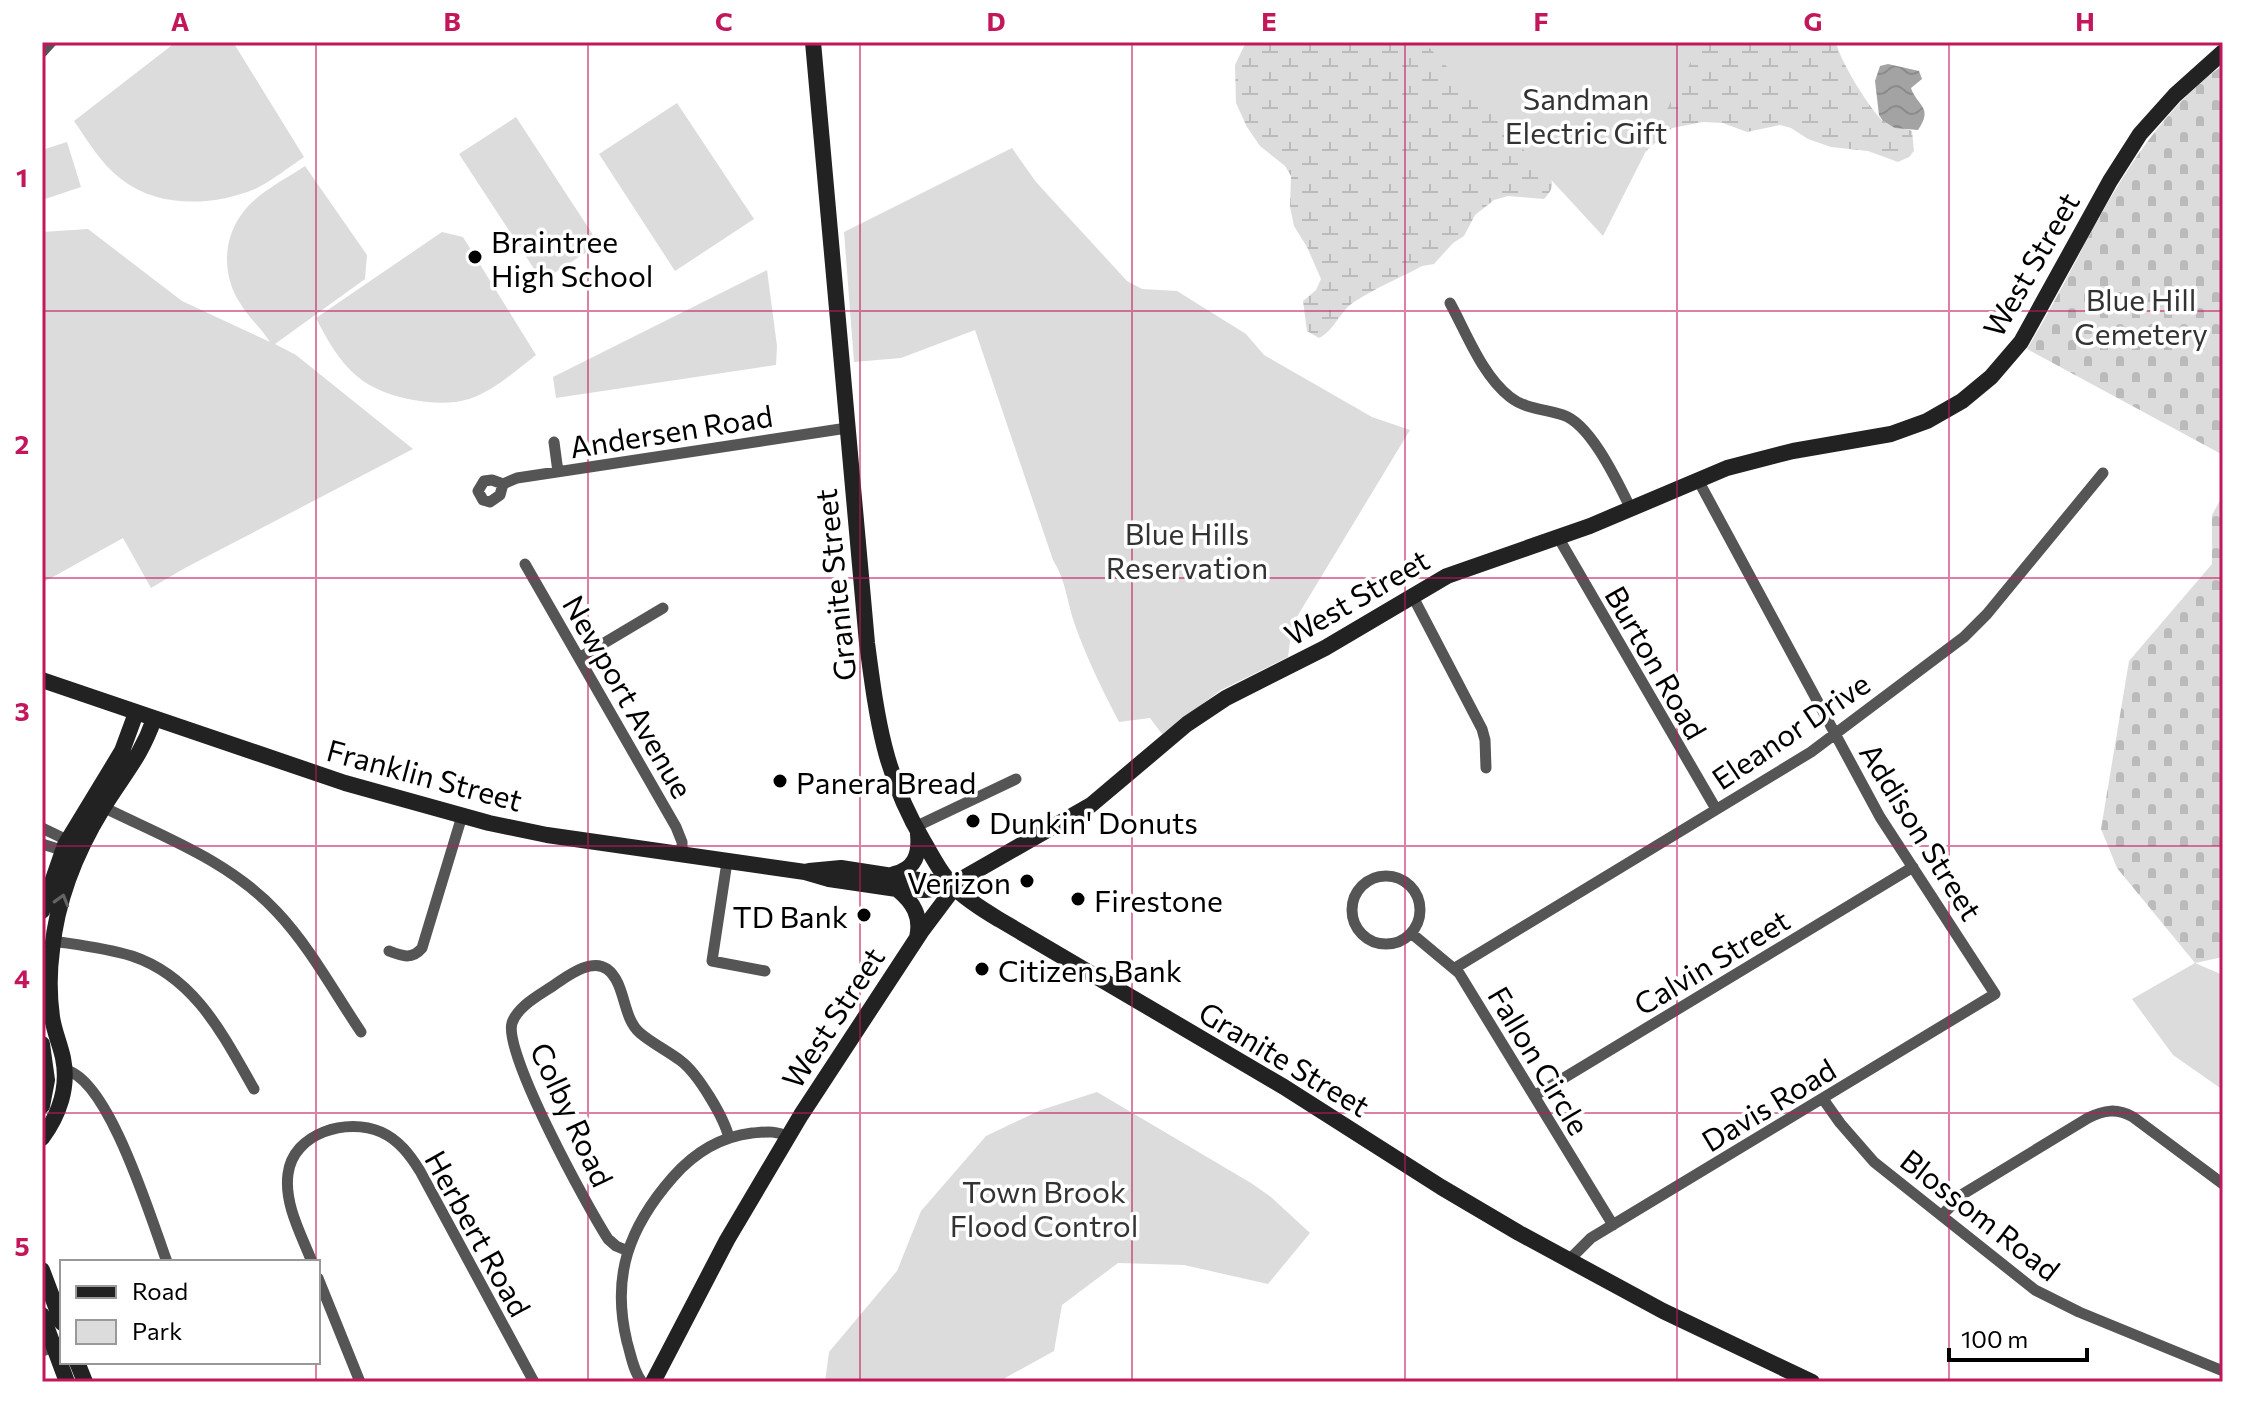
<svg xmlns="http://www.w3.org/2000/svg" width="2265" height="1424" font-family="Commissioner,sans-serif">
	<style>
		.wetland { fill: url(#wetland-marsh) }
		.cemetery { fill: url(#cemetery-stones) }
		.park { fill: #dcdcdc }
		.water { fill: url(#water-waves) }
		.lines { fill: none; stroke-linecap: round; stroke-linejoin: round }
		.street { stroke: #555; stroke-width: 11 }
		.secondary { stroke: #222; stroke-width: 16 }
		.oneway { stroke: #646464 }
		.grid { fill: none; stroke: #c2185b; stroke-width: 2; stroke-opacity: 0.55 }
		.poi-dot { fill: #000; stroke: #fff; stroke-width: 3 }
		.labels { text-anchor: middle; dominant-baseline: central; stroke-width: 7; stroke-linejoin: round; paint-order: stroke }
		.park-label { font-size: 30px; fill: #333; stroke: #fff }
		.poi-label { font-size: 30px; fill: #000; stroke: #fff; text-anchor: start }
		.street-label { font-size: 30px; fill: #000; stroke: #fff }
		.neatline { fill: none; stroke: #c2185b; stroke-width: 3 }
		.grid-label { font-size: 26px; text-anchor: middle; font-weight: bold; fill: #c2185b }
	</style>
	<defs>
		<pattern id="wetland-marsh" width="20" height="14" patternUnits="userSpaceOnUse" patternTransform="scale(2)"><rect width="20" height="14" fill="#dcdcdc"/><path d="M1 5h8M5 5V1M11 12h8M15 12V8" fill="none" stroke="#bbb"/></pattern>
		<pattern id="cemetery-stones" width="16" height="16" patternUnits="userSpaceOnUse" patternTransform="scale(2)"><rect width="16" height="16" fill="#dcdcdc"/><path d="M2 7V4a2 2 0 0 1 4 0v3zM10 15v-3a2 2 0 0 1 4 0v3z" fill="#bbb"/></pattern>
		<pattern id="water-waves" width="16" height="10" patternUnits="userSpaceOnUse" patternTransform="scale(2)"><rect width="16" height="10" fill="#a3a3a3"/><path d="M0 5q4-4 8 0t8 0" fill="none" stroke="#8b8b8b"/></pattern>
	</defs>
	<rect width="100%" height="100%" fill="#fff"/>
	<path class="wetland" d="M1246,42H1836C1839,59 1869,108 1882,120C1891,128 1902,126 1912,131L1914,151L1909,157L1898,162L1868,151L1831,147L1808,139L1791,128L1780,125L1747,132L1723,123L1703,122L1672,128L1646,151L1550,175C1554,186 1552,191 1544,199L1508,196L1494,200L1475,215L1464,236L1453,243L1434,264L1422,266C1400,278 1375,288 1354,302C1339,312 1335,330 1319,338L1307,331L1303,301L1316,290L1321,279L1307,247L1294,226L1290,207L1291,176L1285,166L1260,146L1247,127L1236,103L1235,65Z"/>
	<path class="cemetery" d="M2223,65V455L2027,349C2087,251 2127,135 2223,65Z
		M2223,495V957L2195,963L2117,868L2101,829L2129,661L2212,564V515Z"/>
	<path class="park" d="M176,42H233L304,157C289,167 273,180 257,188C215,206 159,209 121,179C101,164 88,141 74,121Z
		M1424,42H1701L1603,236Z
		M677,103L754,219L675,271L599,154Z
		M516,117L599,244L542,281L459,154Z
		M67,142L81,187L42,200V150Z
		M1012,148L1036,182L1127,281L1142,289L1177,291L1246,334L1264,355L1372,417L1410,430L1292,625L1288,657L1221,690L1162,734L1150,718L1119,722C1103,691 1087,659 1075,625C1067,603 1066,580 1053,560L975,330L901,358L854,362L844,232Z
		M305,166L367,255L365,279L275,344L296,355L413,449L185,568L151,588L123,538L42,583V232L88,229L182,301L270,342C262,329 248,317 240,303C223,277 222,242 241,215C255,194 284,180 305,166Z
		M442,232L463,237L536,355C515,371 495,390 469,399C449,405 429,403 408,399C357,388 339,363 316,318Z
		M767,270L777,346L776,365L556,398L553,377Z
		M2195,963L2223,975V1090L2173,1055L2132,999Z
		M1097,1092L1251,1183L1271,1197L1310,1233L1268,1284L1184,1265L1118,1263L1062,1305L1054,1351L1005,1378L1003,1382H825L829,1352L897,1271L921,1211L986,1136L1041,1110Z"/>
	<path class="water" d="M1888,64L1919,71L1922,79L1911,88C1917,106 1934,107 1918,130L1895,128L1883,121L1879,115L1875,81L1880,66Z"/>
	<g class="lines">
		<path class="street" d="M42,52L51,42
			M1450,303C1467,334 1482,375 1510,397C1525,409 1545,409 1563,415C1591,424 1618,483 1631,509
			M554,442L558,472
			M492,480L503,484L500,495L490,502L483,500L478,491L484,481Z
			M503,484L517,478L847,428
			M1558,537L1716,809
			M525,564L676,827L682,842V856
			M1412,595L1482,729L1485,740L1486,768
			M579,658L663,608
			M99,805C161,836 229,860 277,912C310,947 334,992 361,1032
			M915,827L1016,779
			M42,828L71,842
			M42,844L68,852
			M727,862L712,961L765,971
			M1352 910a34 34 0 1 1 68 0a34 34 0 1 1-68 0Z
			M1411,933L1459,973L1613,1225
			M53,941C79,945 106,948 132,956C195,977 223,1035 254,1089
			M389,951C402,956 412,960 422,948L462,816
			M1455,968L1811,752L1964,637L1987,614L2103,473
			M64,1070C108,1075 152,1222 167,1262
			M1534,1096L1913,867
			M1823,1099L1840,1123L1874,1162L2035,1290L2079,1312L2223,1371
			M1942,1215L1963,1194L2088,1118C2104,1110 2117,1108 2133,1117L2223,1184
			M628,1251L616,1246L608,1239C588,1208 503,1053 512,1023C518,1005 542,994 557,983C569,975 592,958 607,969C626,983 622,1018 640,1033C653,1044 668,1051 681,1061C698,1074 724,1117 729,1138
			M1569,1260L1591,1238L1995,994L1880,817L1698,480
			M312,1262C301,1234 284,1204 288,1174C293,1133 347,1117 381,1132C399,1140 410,1155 420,1171L534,1382
			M318,1278L360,1382
			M42,1351L62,1344
			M642,1382C633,1371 631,1355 627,1342C611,1276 629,1227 673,1177C694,1153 719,1137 752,1133C765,1132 776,1130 788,1137"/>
		<path class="secondary" d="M813,42L867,643C877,719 884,775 924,842C933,858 942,875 955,888C968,901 985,911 1000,920L1284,1087L1441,1187L1519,1233L1663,1311L1812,1382
			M42,680L345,783L489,823L547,835L805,872L829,879L897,889L925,890L953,886
			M809,871L841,868L944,884
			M894,874C915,869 920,854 918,834
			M897,889C913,902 922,916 917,938
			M42,911L65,845L122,751L136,713
			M42,1044L47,1080L42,1106
			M42,1138C59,1115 69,1087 63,1058C60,1044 54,1031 52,1017C49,995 49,972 52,950C57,899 76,852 103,808C123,775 141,757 154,719
			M42,1270L62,1323
			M42,1315L67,1382
			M77,1362L85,1382
			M653,1382L727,1240L801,1115L921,932L960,880L1091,805L1187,724L1226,698L1325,648L1447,576L1590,526L1727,468L1793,451L1891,434L1927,421L1962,401L1991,377L2021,342L2110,181L2140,134L2175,95L2223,52"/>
	</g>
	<defs><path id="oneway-chevron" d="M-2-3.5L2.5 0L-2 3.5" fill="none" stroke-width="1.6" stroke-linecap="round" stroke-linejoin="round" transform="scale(2)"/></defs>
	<use class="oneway" href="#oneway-chevron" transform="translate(62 900) rotate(-74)"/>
	<path class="grid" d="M316,42V1262M588,42V1382M860,42V1382M1132,42V1382M1405,42V1382M1677,42V1382M1949,42V1382M42,311H2223M42,578H2223M42,846H2223M42,1113H2223M316,1362V1382"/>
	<g class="poi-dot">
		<circle cx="475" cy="257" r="8"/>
		<circle cx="780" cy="781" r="8"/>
		<circle cx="973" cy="821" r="8"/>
		<circle cx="1027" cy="881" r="8"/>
		<circle cx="1078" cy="899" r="8"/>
		<circle cx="864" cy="915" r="8"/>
		<circle cx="982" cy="969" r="8"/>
	</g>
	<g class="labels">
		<g class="park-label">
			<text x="1586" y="97">Sandman<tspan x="1586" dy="34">Electric Gift</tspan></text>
			<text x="2141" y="298">Blue Hill<tspan x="2141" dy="34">Cemetery</tspan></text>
			<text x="1187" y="532">Blue Hills<tspan x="1187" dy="34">Reservation</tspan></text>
			<text x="1044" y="1190">Town Brook<tspan x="1044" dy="34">Flood Control</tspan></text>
		</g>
		<g class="poi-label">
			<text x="491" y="240">Braintree<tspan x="491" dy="34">High School</tspan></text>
			<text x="796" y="781">Panera Bread</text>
			<text x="989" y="821">Dunkin' Donuts</text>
			<text x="1011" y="881" text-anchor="end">Verizon</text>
			<text x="1094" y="899">Firestone</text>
			<text x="848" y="915" text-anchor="end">TD Bank</text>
			<text x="998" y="969">Citizens Bank</text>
		</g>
		<g class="street-label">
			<text transform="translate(2030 264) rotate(-60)">West Street</text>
			<text transform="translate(671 430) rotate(-9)">Andersen Road</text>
			<text transform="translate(834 585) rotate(-96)">Granite Street</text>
			<text transform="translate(1356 596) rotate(-30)">West Street</text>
			<text transform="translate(1657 662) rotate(60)">Burton Road</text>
			<text transform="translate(629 696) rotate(60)">Newport Avenue</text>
			<text transform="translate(1790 730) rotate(-34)">Eleanor Drive</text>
			<text transform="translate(425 774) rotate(15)">Franklin Street</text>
			<text transform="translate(1922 831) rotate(58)">Addison Street</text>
			<text transform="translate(1711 961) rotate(-31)">Calvin Street</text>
			<text transform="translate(832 1017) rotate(-57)">West Street</text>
			<text transform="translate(1285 1058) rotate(31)">Granite Street</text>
			<text transform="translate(1540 1060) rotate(59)">Fallon Circle</text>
			<text transform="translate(1768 1104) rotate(-31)">Davis Road</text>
			<text transform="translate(573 1114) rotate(65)">Colby Road</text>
			<text transform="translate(1981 1214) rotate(38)">Blossom Road</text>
			<text transform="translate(479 1233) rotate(61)">Herbert Road</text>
		</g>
	</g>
	<rect width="2265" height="1424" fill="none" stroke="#ffffff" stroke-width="88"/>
	<rect x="60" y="1260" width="260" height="104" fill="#ffffff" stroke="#999999" stroke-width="2"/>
	<rect x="76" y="1286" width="40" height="12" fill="#222222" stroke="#999999" stroke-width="2"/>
	<text x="132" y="1300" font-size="24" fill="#000000">Road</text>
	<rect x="76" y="1320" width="40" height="24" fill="#dcdcdc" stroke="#999999" stroke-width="2"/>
	<text x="132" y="1340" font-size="24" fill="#000000">Park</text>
	<path d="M1949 1348v12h138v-12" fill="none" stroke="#000000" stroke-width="4"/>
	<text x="1961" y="1348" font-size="24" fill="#000000" stroke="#ffffff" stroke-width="6" paint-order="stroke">100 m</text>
	<rect x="44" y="44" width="2177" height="1336" class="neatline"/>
	<g class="grid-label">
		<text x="180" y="31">A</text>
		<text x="452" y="31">B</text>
		<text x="724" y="31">C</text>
		<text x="996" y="31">D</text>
		<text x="1269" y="31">E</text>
		<text x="1541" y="31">F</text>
		<text x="1813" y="31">G</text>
		<text x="2085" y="31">H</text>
		<text x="22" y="187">1</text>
		<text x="22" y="454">2</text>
		<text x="22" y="721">3</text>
		<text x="22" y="988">4</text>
		<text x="22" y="1256">5</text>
	</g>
</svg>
